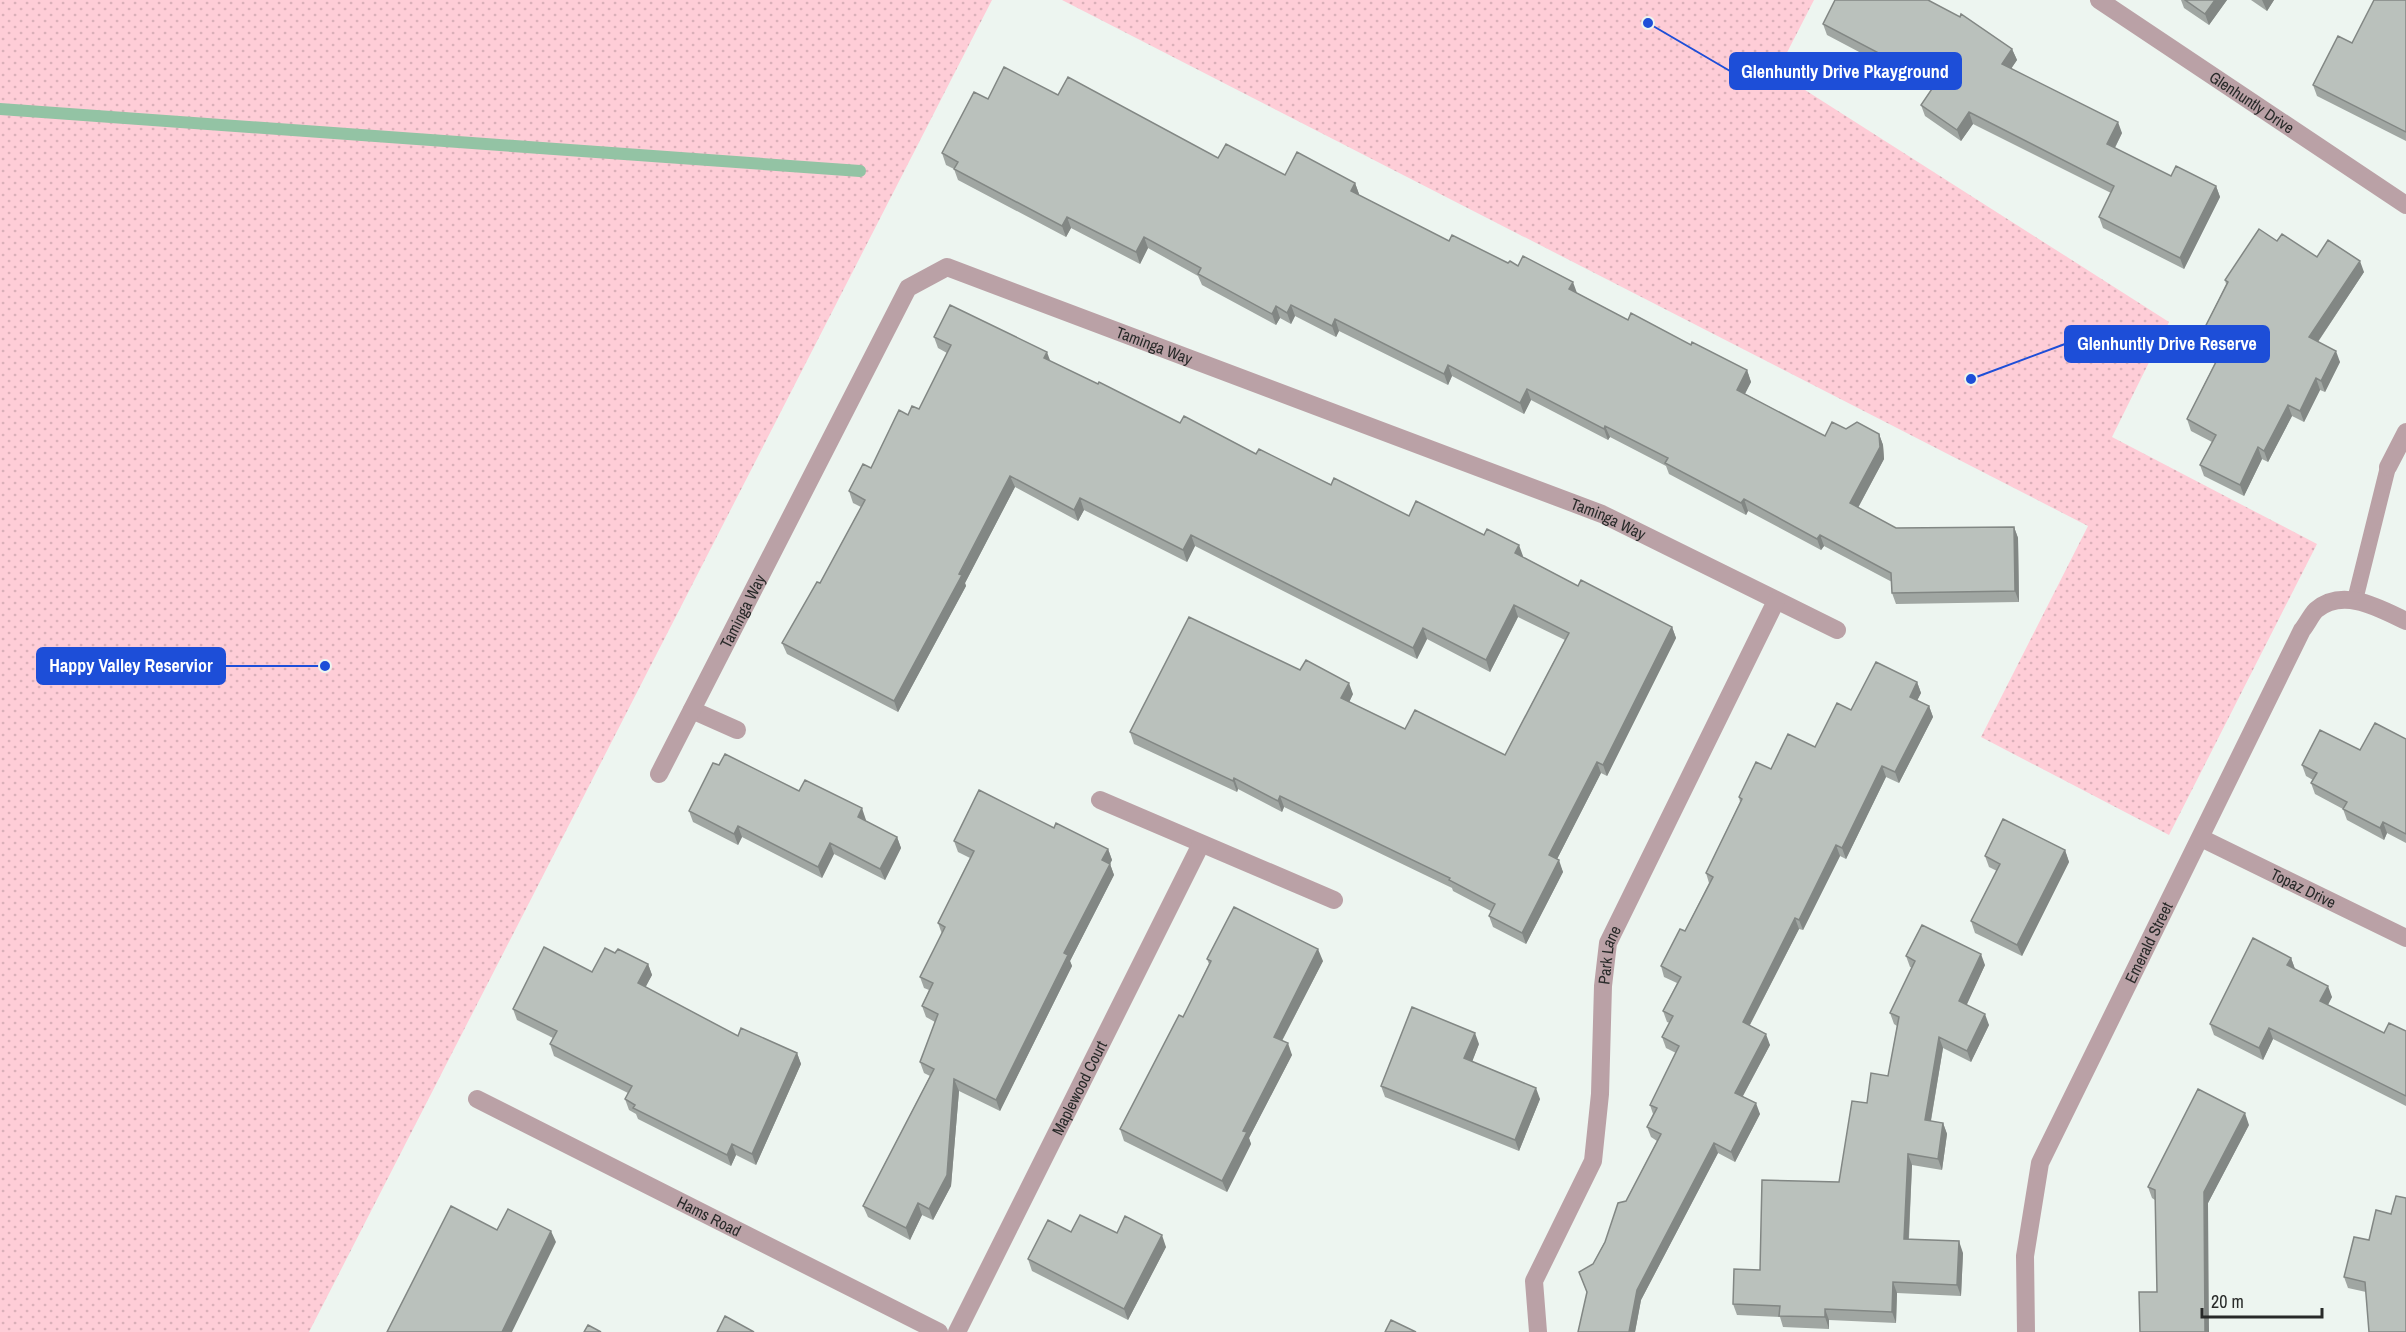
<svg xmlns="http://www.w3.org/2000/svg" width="2406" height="1332" font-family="'Archivo Narrow',sans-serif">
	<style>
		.grass { fill: url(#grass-dots) }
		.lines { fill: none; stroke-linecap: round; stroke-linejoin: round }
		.stream { stroke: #93c3a4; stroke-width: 12 }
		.lane { stroke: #baa1a6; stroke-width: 16 }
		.street { stroke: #baa1a6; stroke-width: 18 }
		.wall { fill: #a0a6a2 }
		.shaded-wall { fill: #828784 }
		.building { fill: #bac1bc; stroke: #828784; stroke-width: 1.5 }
		.labels { text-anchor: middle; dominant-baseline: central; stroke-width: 6; stroke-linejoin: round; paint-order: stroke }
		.street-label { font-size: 16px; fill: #282a29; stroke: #edf5f0 }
		.leader { fill: none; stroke: #1d4ed8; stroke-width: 2 }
		.callout-dot { fill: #1d4ed8; stroke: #edf5f0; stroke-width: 2 }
		.callout { fill: #1d4ed8; stroke: #1d4ed8; stroke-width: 2 }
		.callout-label { font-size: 18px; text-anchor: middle; font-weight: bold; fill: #fff }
	</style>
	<defs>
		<pattern id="grass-dots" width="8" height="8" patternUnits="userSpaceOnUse" patternTransform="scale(1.5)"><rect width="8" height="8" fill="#fecdd7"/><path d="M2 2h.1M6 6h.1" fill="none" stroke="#dab0b9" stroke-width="1.8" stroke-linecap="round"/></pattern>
	</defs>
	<rect width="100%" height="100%" fill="#edf5f0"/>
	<path class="grass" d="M0,0H992L309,1332H0Z
		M1062,0H1814L1777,72L2169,322L2112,437L2317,544L2169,835L1981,737L2088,526Z"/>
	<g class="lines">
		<path class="stream" d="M0,109L860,171"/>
		<path class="lane" d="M2355,600L2388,467"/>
		<g class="street">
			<path id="s1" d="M2099,0L2406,205"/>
			<path d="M2388,467L2406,432"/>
			<path d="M692,710L737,730"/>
			<path id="s2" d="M659,774L908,288L947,267L1602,514L1837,630"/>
			<path d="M1100,800L1334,900"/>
			<path id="s3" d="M2201,838L2406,938"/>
			<path id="s4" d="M477,1099L939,1332"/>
			<path id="s5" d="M957,1332L1201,844"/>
			<path id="s6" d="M1538,1332L1534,1281L1593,1161L1600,1094L1603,986L1608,943L1776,601"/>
			<path id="s7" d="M2026,1332L2025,1256L2040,1163L2302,630C2307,624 2311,615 2316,610C2343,587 2379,608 2406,621"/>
		</g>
	</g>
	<path class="wall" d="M2181,0H2227L2209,25L2184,8Z
		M2251,0H2274L2267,11Z
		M2406,0V141L2317,96L2313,85L2352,43Z
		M1823,24L2012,49L2017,60L2011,68L2122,133L2115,148L2171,176L2216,186L2220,197L2184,269L2103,228L2099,217L2111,193L1973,124L1961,141L1925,116L1921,105L1931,90L1827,35Z
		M1058,95L1218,158L1285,175L1355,183L1359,194V195L1449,241L1508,263L1518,266L1577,293L1628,320L1691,345L1747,370L1751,382L1745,394L1825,436L1846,429L1879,434L1883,445L1884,459L1858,508L1896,528L2014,527L2018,538L2019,602L1896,604L1892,593V582L1824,546L1821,550L1748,511L1746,515L1669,474L1666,466L1610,437L1608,440L1531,400L1524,414L1452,376L1448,385L1339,331L1336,337L1295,316L1291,324L1280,318L1276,325L1202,285L1198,276L1148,248L1140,264L1071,228L1066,237L958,180L954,169L946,165L942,153L988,99Z
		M2277,241L2317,257L2364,272L2318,342L2340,362L2325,392L2320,390L2304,422L2292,416L2268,462L2262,459L2244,496L2204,476L2200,465L2212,442L2191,431L2187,419L2217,359L2202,352L2198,341L2226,284L2225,280Z
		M934,337L1050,361L1180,423L1409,516L1523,556V557L1578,586L1672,627L1676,638L1607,776L1601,773L1557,859L1563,872L1526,944L1493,927L1489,916L1491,911L1453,891L1452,888L1284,807L1282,812L1238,789L1237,792L1134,744L1130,732L1353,694L1349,702L1405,729L1505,755L1565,640L1518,617L1490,672L1427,639L1417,659L1195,546L1187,562L1084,510L1078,521L1015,487L965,583L966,586L898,712L787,654L782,643L820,583L861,507L853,503L849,491L871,468L908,415L919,409L947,353L938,348Z
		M1917,682L1921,693L1917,700L1929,706L1933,717L1899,783L1886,777L1846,859L1840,856L1803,930L1799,929L1750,1025L1770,1045L1743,1096L1760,1114L1735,1162L1718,1153L1641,1300L1635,1332H1578L1587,1293L1579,1272L1593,1264L1657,1141L1651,1137L1647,1127L1653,1114L1650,1105L1676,1053L1666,1048L1662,1037L1670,1023L1667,1022L1663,1011L1677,983L1664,977L1661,966L1685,931L1709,883L1706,873L1740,802L1739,797L1771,769L1815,747L1851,710Z
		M2406,739V843L2387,833L2384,840L2347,820L2343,809L2315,794L2311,783L2313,780L2306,776L2302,765Z
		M799,791L866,820L865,821L897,837L901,848L885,880L834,854L822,878L742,837L738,845L693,822L689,811Z
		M1054,828L1108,849L1112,860L1110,864L1114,875L1070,961L1072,966L1000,1111L959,1091L951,1186L933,1220L922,1215L910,1240L868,1217L863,1206L930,1076L924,1073L920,1062L935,1022L926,1017L922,1006L929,990L924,988L920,977L942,934L938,923L970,858L958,852L954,841Z
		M2065,850L2069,862L2022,956L1975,933L1971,921L1997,871L1989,867L1985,856Z
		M615,953L648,964L652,975L645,987L738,1036L797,1053L801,1064L756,1165L736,1155L731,1166L638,1119L636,1114L629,1110L625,1099L628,1093L554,1056L550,1044L553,1038L517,1020L513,1009L592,972Z
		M1906,956L1985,965L1966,1005L1989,1025L1971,1062L1943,1048L1931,1121L1943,1123L1947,1134L1942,1170L1912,1165L1909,1239L1963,1253L1961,1296L1897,1293L1896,1323L1829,1320V1329L1783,1327L1780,1317L1737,1315L1733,1304L1760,1270L1839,1182L1867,1103L1888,1076L1897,1026L1894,1024L1890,1013L1912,968L1910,967Z
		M2291,958L2295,969L2332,997L2328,1005L2384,1033L2406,1031V1106L2273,1039L2263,1060L2214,1035L2210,1024Z
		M1207,959L1323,961L1282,1041L1292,1055L1249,1138L1251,1144L1227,1192L1124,1141L1120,1129L1183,1017L1209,964Z
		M1479,1044L1472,1061L1540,1099L1519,1151L1385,1097L1381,1086Z
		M2249,1125L2208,1203L2157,1292L2155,1200L2152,1198L2148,1187Z
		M2406,1198L2366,1292L2348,1288L2344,1277L2369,1240Z
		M1071,1232L1117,1233L1166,1247L1128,1320L1032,1271L1028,1259Z"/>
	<path class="shaded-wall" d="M2215,0H2227L2209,25L2205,14Z
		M2262,0H2274L2267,11Z
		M2012,49L2017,60L2007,75L2002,64Z
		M1969,112L1973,124L1961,141L1957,130Z
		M2118,122L2122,133L2111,155L2107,144Z
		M1355,183L1359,194L1355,202L1351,191Z
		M2216,186L2220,197L2184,269L2180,258Z
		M1067,217L1071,228L1066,237L1062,226Z
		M1144,237L1148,248L1140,264L1136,252Z
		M2360,261L2364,272L2313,349L2309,337Z
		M1573,282L1577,293L1569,289Z
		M1291,305L1295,316L1291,324L1287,313Z
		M1276,306L1280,318L1276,325L1272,314Z
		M1335,319L1339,331L1336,337L1332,326Z
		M2336,351L2340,362L2325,392L2321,381Z
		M1047,352L1051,363L1044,358Z
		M1448,365L1452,376L1448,385L1444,374Z
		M1747,370L1751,382L1741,401L1737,390Z
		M2316,378L2320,390L2304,422L2300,411Z
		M1527,389L1531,400L1524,414L1520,403Z
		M2288,405L2292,416L2268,462L2264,451Z
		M1605,426L1610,437L1608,440L1604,429Z
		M1879,434L1883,445L1884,459L1854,515L1850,503Z
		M2258,447L2262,459L2244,496L2240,485Z
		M1010,476L1015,487L965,583L966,586L898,712L894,701Z
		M1080,498L1084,510L1078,521L1074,510Z
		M1744,499L1748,511L1746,515L1741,503Z
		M2014,527L2018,538L2019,602L2015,591Z
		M1191,535L1195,546L1187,562L1183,550Z
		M1820,535L1824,546L1821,550L1817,539Z
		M1519,545L1523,556L1519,565L1515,553Z
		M1514,605L1518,617L1490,672L1486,660Z
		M1672,627L1676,638L1607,776L1603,765Z
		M1423,628L1427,639L1417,659L1413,648Z
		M1917,682L1921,693L1914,707L1910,697Z
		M1349,683L1353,694L1346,709L1341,698Z
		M1929,706L1933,717L1899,783L1895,772Z
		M1597,762L1601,773L1553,867L1549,855Z
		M1882,766L1886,777L1846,859L1842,848Z
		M1234,778L1238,789L1237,792L1233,781Z
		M1280,796L1284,807L1282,812L1278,801Z
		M862,808L866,820L862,828L858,817Z
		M2383,822L2387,833L2384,840L2380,828Z
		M738,826L742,837L738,845L734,834Z
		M897,837L901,848L885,880L880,869Z
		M830,843L834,854L822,878L818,867Z
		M1836,845L1840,856L1803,930L1799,920Z
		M1108,849L1112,860L1106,871L1102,860Z
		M2065,850L2069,862L2022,956L2017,945Z
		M1559,860L1563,872L1526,944L1522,933Z
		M1110,864L1114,875L1070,961L1072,966L1000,1111L996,1100L1064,953Z
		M1795,918L1799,929L1746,1032L1743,1022Z
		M1318,949L1323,961L1278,1048L1274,1037Z
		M1981,954L1985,965L1963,1013L1959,1001Z
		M2291,958L2295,969L2287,965Z
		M648,964L652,975L642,994L638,983Z
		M2328,986L2332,997L2324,1012L2320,1001Z
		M1985,1014L1989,1025L1971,1062L1967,1051Z
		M2269,1028L2273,1039L2263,1060L2259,1048Z
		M1475,1033L1479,1044L1469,1070L1464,1058Z
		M1766,1034L1770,1045L1739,1103L1735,1093Z
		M1939,1037L1943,1048L1929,1131L1925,1120Z
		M1288,1043L1292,1055L1249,1138L1251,1144L1227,1192L1222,1181L1243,1131Z
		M797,1053L801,1064L756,1165L752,1154Z
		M954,1079L959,1091L951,1186L933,1220L929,1209Z
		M1536,1088L1540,1099L1519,1151L1515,1140Z
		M1756,1103L1760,1114L1735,1162L1731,1152Z
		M2245,1113L2249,1125L2208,1203L2209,1332H2205L2204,1192Z
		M1943,1123L1947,1134L1942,1170L1938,1159Z
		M1714,1143L1718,1153L1641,1300L1635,1332H1629L1637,1290Z
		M732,1144L736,1155L731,1166L727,1155Z
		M1908,1154L1912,1165L1908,1250L1904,1239Z
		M918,1203L922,1215L910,1240L906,1228Z
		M551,1231L556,1242L512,1332H502Z
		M1162,1235L1166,1247L1128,1320L1124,1309Z
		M1959,1241L1963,1253L1961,1296L1957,1285Z
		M1893,1282L1897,1293L1896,1323L1892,1312Z
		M1825,1309L1829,1320V1329L1825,1317Z"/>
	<path class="building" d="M1835,0H1928L1960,17L1961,14L2012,49L2002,64L2118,122L2107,144L2171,176L2176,166L2216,186L2180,258L2099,217L2114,186L1969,112L1957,130L1921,105L1936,83L1823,24Z
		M2185,0H2215L2205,14Z
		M2374,0H2406V132L2313,85L2338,36L2352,43Z
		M1004,67L1058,95L1068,77L1218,158L1226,144L1285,175L1297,152L1355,183L1351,191L1449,241L1452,235L1508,263L1510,261L1518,266L1523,256L1573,282L1569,289L1628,320L1631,313L1691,345L1692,342L1747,370L1737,390L1825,436L1832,422L1846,429L1857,422L1879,434L1880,447L1850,503L1896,528L2014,527L2015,591L1892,593L1891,573L1820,535L1817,539L1744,499L1741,503L1665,463L1668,458L1605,426L1604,429L1527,389L1520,403L1448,365L1444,374L1335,319L1332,326L1291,305L1287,313L1276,306L1272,314L1198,274L1201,268L1144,237L1136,252L1067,217L1062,226L954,169L958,162L942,153L974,92L988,99Z
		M2259,229L2277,241L2282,234L2317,257L2328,240L2360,261L2309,337L2336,351L2321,381L2316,378L2300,411L2288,405L2264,451L2258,447L2240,485L2200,465L2216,435L2187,419L2221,352L2198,341L2228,282L2225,280Z
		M950,305L1047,352L1044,358L1098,384L1099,382L1180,423L1184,416L1256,454L1259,449L1331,485L1334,478L1409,516L1416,501L1484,535L1487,529L1519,545L1515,553L1578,586L1581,580L1672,627L1603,765L1597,762L1549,855L1559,860L1522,933L1489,916L1495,904L1449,880L1450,878L1280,796L1278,801L1234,778L1233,781L1130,732L1189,617L1300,670L1306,660L1349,683L1341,698L1405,729L1415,710L1505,755L1569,633L1514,605L1486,660L1423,628L1413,648L1191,535L1183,550L1080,498L1074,510L1010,476L959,574L962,575L894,701L782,643L817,582L820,583L865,500L849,491L863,464L871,468L899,410L908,415L912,406L919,409L951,345L934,337Z
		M1876,662L1917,682L1910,697L1929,706L1895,772L1882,766L1842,848L1836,845L1799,920L1795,918L1743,1022L1766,1034L1735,1093L1756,1103L1731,1152L1714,1143L1637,1290L1629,1332H1578L1587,1292L1579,1272L1593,1264L1605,1242L1618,1203L1626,1201L1661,1134L1647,1127L1657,1108L1650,1105L1679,1046L1662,1037L1673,1016L1663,1011L1681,977L1661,966L1680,929L1685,931L1713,877L1706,873L1742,799L1739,797L1756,762L1771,769L1788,734L1815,747L1837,703L1851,710Z
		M2375,723L2406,739V834L2383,822L2380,828L2343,809L2347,802L2311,783L2317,773L2302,765L2320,730L2360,750Z
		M725,754L799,791L805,780L862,808L858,817L897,837L880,869L830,843L818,867L738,826L734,834L689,811L713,763L719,765Z
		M979,790L1054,828L1056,823L1108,849L1102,860L1110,864L1064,953L1068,955L996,1100L954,1079L947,1175L929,1209L918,1203L906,1228L863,1206L934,1069L920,1062L938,1014L922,1006L933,983L920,977L945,927L938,923L974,851L954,841Z
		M2003,819L2065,850L2017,945L1971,921L2000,864L1985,856Z
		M1234,907L1318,949L1274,1037L1288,1043L1243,1131L1247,1132L1222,1181L1120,1129L1179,1015L1183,1017L1211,961L1207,959Z
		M1922,925L1981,954L1959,1001L1985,1014L1967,1051L1939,1037L1925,1120L1943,1123L1938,1159L1908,1154L1904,1239L1959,1241L1957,1285L1893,1282L1892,1312L1825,1309V1317L1779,1316L1780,1306L1733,1304L1734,1269L1760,1270L1762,1180L1839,1182L1852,1101L1867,1103L1871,1073L1888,1076L1899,1017L1890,1013L1915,961L1906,956Z
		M2253,938L2291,958L2287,965L2328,986L2320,1001L2384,1033L2389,1023L2406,1031V1096L2269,1028L2259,1048L2210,1024Z
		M544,947L592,972L605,948L615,953L618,949L648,964L638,983L738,1036L741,1028L797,1053L752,1154L732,1144L727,1155L633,1108L635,1105L625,1099L632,1086L550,1044L557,1031L513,1009Z
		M1412,1007L1475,1033L1464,1058L1536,1088L1515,1140L1381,1086Z
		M2198,1089L2245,1113L2204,1192L2205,1332H2140L2139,1292H2157L2155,1190L2148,1187Z
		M2396,1196L2406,1198V1332H2369L2365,1282L2344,1277L2354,1237L2369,1240L2376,1210L2391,1214Z
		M451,1206L497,1230L508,1209L551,1231L502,1332H387Z
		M1080,1215L1117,1233L1125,1216L1162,1235L1124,1309L1028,1259L1048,1220L1071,1232Z
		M725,1316L754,1332H717Z
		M1391,1320L1416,1332H1385Z
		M588,1325L601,1332H584Z"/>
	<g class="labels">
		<g class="street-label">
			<text stroke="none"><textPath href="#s1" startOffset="184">Glenhuntly Drive</textPath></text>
			<text stroke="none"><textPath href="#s2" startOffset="812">Taminga Way</textPath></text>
			<text stroke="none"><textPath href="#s2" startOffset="1298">Taminga Way</textPath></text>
			<text stroke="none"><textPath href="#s2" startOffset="183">Taminga Way</textPath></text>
			<text stroke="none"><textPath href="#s3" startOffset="114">Topaz Drive</textPath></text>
			<text stroke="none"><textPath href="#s7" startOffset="416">Emerald Street</textPath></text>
			<text stroke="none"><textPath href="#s6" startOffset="392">Park Lane</textPath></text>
			<text stroke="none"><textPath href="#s5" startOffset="273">Maplewood Court</textPath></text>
			<text stroke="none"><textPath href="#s4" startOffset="260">Hams Road</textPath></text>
		</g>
	</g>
	<path class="leader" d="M1648 23L1730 71M1971 379L2065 344M325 666L225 666"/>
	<g class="callout-dot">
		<circle cx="1648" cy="23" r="6"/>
		<circle cx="1971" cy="379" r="6"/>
		<circle cx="325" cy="666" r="6"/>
	</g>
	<g class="callout">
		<rect x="1730" y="53" width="231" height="36" rx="6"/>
		<rect x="2065" y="326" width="204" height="36" rx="6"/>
		<rect x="37" y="648" width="188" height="36" rx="6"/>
	</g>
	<g class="callout-label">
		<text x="1845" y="78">Glenhuntly Drive Pkayground</text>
		<text x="2167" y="350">Glenhuntly Drive Reserve</text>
		<text x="131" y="672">Happy Valley Reservior</text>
	</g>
	<path d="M2202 1308v9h120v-9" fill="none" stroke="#282a29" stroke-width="3"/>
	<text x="2211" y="1308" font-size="18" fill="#282a29" stroke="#edf5f0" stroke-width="4.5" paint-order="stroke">20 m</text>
</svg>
